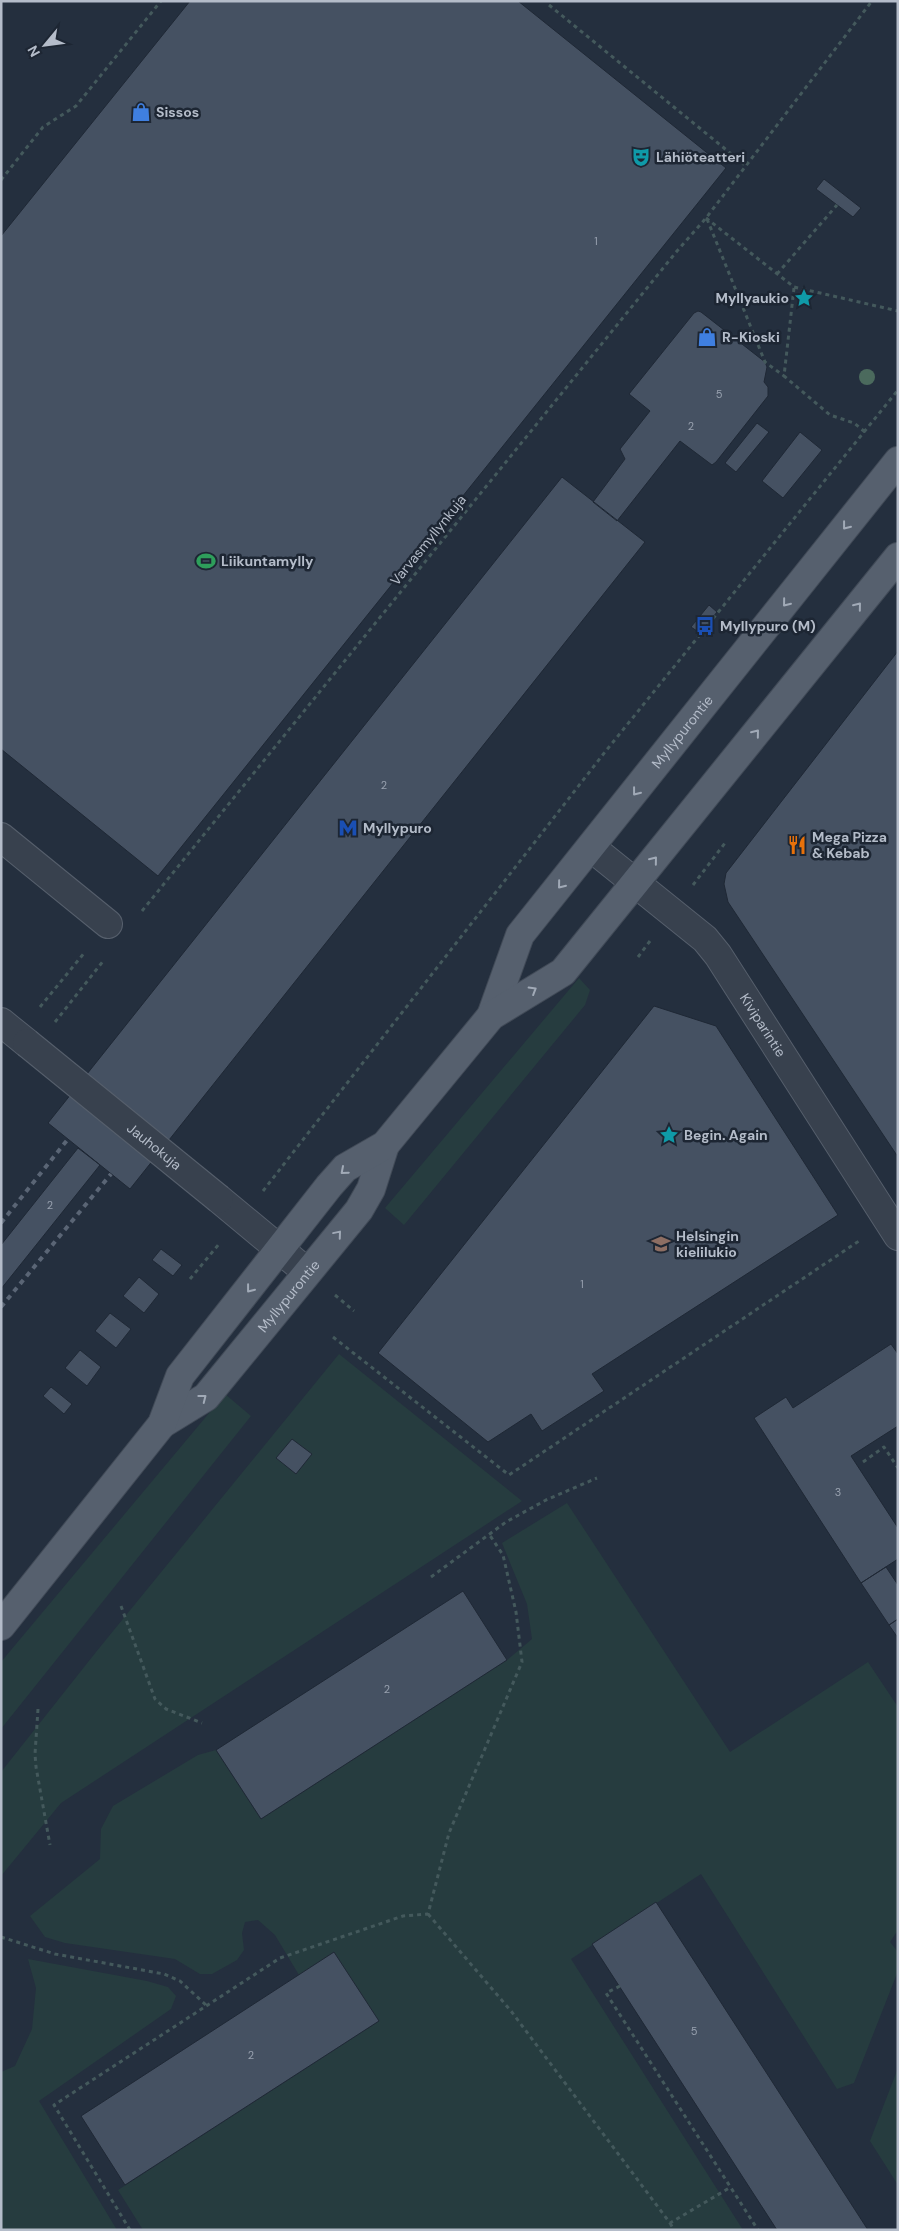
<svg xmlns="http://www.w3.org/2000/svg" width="899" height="2231" font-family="'DM Sans',sans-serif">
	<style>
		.green { fill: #263c3f }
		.building { fill: #455162; stroke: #1f2835 }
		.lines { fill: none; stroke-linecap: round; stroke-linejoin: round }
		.minor-casing { stroke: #565f6c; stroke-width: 30 }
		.major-casing { stroke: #414a57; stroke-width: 30 }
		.path { stroke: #44595c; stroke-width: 3; stroke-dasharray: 4 4; stroke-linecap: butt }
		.minor { stroke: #38414e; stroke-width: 28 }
		.major { stroke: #56606e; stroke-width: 28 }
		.rail { stroke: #5a6575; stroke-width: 4; stroke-dasharray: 5 5; stroke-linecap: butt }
		.minor-bridge-casing { stroke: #565f6c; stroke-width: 30; stroke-linecap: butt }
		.minor-bridge { stroke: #38414e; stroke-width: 28 }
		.tree { fill: #4b6a5d }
		.oneway { stroke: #a1aab7 }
		.labels { text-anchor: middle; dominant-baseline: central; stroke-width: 5; stroke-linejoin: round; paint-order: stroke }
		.number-label { font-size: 11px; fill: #98a1af }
		.poi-label { font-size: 14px; font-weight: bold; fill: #b4bcc9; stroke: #1d2633; text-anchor: start }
		.street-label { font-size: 14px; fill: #b4bcc9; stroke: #1d2633 }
	</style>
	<rect width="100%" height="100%" fill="#242f3e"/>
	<path class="green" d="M579,978L590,990L585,1005L404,1225L385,1208Z
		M339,1354L522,1501L61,1803L1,1876V1772L96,1652Z
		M225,1394L251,1416L1,1729V1662Z
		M567,1503L730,1752L868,1662L898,1707V1930L890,1942L898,1952V1971L854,2083L837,2089L701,1874L571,1959L743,2230H143L118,2190L379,2021L299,1975L275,1935L258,1920L245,1922L242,1933L244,1950L237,1960L212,1974H200L175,1959L65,1943L45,1937L30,1916L100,1859L101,1829L113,1806L198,1755L216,1750L261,1819L507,1660L532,1639L527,1604L502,1543Z
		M28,1959L147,1981L168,1987L176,1996L171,2009L39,2101L117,2230H1V2072L15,2066L32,2029L36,1988Z
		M898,2068V2185L870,2141Z"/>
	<path class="building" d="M190,1H518L726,168L158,876L1,749V236Z
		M824,179L861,208L853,217L816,189Z
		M698,311L701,312L765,362L767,367L764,382L768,387V396L716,462L712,465L680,441L617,521L593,502L625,459L620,449L650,411L629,394L694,313Z
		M757,423L769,432L736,472L725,463Z
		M800,432L822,450L783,498L762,481Z
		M562,477L645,542L130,1189L48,1123Z
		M709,605L717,612L700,633L691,627Z
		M898,651V1157L728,902L724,884L726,873Z
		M654,1006L716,1026L838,1215L592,1374L604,1391L542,1431L531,1414L488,1442L378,1353Z
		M78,1148L100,1165L1,1289V1245Z
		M161,1249L182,1265L173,1276L152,1260Z
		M139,1277L159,1294L144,1313L123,1296Z
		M110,1313L131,1329L116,1348L95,1331Z
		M891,1344L898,1354V1426L851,1456L898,1528V1559L861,1583L754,1418L786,1397L793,1408Z
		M80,1350L101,1367L87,1386L65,1368Z
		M51,1387L72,1404L64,1414L43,1396Z
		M292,1439L312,1454L296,1474L276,1458Z
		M886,1567L898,1585V1619L889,1625L861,1583Z
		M463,1591L507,1660L261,1819L216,1750Z
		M898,1619V1638L889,1625Z
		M656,1902L868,2230H777L678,2077L592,1944Z
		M334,1952L379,2021L125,2185L81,2116Z"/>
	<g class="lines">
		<g class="minor-casing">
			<g id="minor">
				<path d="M1,837L108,924"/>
				<path id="s1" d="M592,848L705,939L718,955L898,1236"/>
				<path d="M1,1022L27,1043"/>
				<path d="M219,1199L307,1272"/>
			</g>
		</g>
		<g class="major-casing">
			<g id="major">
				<path id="s2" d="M491,1016L520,935L898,461"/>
				<path id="s3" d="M162,1424L206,1397L359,1210L371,1189L385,1145"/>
				<path d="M1,1626L162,1424L180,1376L329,1186L345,1168L385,1145L491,1016L563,972L898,557"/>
			</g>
		</g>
		<path class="path" d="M549,5L746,166
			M1,180L43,127L76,106L161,1
			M706,218L794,287L898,311
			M707,219L765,362L784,376
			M777,274L837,205
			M794,288L784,376L830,415L854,423L865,432
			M693,885L725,843
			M142,911L677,251L706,218L872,1
			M638,957L650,941
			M40,1007L85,952
			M55,1022L104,960
			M263,1191L605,752L898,390
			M190,1279L219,1244
			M335,1295L354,1311
			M333,1337L509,1475L859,1241
			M863,1462L884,1447L898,1468
			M431,1577L506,1522L546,1500L597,1478
			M121,1606L155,1699L166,1709L202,1723
			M38,1709L35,1754L36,1767L50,1845
			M428,1914L511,2011L670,2223L731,2187
			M1,1937L55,1954L164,1974L180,1981L207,2006
			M620,1986L606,1993L758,2230
			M670,2223L674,2230
			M130,2230L54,2105L280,1958L403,1916L428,1914L449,1833L522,1662L516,1612L503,1555L489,1534"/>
		<use href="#minor" class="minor"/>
		<use href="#major" class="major"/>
		<path class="rail" d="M1,1223L68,1139
			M1,1307L111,1174"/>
		<g class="minor-bridge-casing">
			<g id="minor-bridge">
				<path id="s4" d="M27,1043L219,1199"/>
			</g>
		</g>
		<use href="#minor-bridge" class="minor-bridge"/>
	</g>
	<circle class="tree" cx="867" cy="377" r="8"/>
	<defs><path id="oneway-chevron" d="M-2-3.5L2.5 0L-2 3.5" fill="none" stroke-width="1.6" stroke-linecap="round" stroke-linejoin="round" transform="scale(1.25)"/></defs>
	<g class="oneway">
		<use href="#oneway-chevron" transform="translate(846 526) rotate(128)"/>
		<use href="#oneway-chevron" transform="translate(786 603) rotate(129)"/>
		<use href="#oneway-chevron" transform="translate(858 606) rotate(-51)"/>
		<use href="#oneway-chevron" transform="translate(756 733) rotate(-51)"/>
		<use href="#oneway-chevron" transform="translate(636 792) rotate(128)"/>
		<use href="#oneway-chevron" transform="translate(654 860) rotate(-51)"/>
		<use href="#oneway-chevron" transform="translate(561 885) rotate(129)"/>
		<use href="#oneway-chevron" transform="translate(533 990) rotate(-31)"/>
		<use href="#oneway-chevron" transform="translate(344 1171) rotate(139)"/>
		<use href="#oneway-chevron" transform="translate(338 1234) rotate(-50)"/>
		<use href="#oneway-chevron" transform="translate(250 1289) rotate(128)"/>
		<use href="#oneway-chevron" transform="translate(203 1398) rotate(-38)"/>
	</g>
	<defs>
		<g id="shop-bare" transform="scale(1.5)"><path d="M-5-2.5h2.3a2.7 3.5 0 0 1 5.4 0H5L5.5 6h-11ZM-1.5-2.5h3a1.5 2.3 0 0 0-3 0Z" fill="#3f7fe0" stroke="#1d2633" stroke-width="2.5" paint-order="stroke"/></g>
		<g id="theatre-bare" transform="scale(1.5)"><path d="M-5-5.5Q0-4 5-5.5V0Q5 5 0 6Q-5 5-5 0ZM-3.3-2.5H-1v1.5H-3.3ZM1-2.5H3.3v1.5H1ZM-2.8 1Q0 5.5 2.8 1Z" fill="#0f9aa8" stroke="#1d2633" stroke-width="2.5" paint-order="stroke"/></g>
		<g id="sight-bare" transform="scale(1.5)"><path d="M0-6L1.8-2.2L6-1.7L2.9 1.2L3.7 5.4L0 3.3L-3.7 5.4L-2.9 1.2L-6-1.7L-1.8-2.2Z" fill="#0f9aa8" stroke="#1d2633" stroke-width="2.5" paint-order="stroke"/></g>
		<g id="stadium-bare" transform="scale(1.5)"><path d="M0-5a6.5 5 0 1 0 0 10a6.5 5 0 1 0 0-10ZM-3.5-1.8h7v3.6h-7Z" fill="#2e9e5b" stroke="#1d2633" stroke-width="2.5" paint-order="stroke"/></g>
		<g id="bus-bare" transform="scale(1.5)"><path d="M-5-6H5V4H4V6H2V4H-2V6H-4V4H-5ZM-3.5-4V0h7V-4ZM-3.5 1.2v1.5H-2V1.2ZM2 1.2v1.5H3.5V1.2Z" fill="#1a4fb4" stroke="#1d2633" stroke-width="2.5" paint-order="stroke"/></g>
		<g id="metro-bare" transform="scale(1.5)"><path d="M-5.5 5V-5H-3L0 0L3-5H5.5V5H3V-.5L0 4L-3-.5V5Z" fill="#1a4fb4" stroke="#1d2633" stroke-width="2.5" paint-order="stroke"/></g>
		<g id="restaurant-bare" transform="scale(1.5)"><path d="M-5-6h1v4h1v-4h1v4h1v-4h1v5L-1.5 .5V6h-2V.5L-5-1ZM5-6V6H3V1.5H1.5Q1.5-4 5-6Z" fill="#e8710a" stroke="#1d2633" stroke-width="2.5" paint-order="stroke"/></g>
		<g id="school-bare" transform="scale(1.5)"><path d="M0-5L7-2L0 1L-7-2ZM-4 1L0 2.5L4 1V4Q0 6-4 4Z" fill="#8d6e63" stroke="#1d2633" stroke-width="2.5" paint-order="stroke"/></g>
	</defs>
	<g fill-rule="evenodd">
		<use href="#shop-bare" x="141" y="112"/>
		<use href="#theatre-bare" x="641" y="157"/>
		<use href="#sight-bare" x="804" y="298"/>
		<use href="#shop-bare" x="707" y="337"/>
		<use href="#stadium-bare" x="206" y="561"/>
		<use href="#bus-bare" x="705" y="626"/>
		<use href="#metro-bare" x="348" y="828"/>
		<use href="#restaurant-bare" x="797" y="845"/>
		<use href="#sight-bare" x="669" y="1135"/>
		<use href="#school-bare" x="661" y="1244"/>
	</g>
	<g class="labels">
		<g class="number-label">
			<text x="596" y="241">1</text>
			<text x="719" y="394">5</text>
			<text x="691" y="426">2</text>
			<text x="384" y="785">2</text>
			<text x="50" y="1205">2</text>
			<text x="582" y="1284">1</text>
			<text x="838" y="1492">3</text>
			<text x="387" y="1689">2</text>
			<text x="694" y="2031">5</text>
			<text x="251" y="2055">2</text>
		</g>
		<g class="poi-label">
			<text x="156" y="112">Sissos</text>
			<text x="656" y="157">Lähiöteatteri</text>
			<text x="789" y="298" text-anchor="end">Myllyaukio</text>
			<text x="722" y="337">R-Kioski</text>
			<text x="221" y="561">Liikuntamylly</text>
			<text x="720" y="626">Myllypuro (M)</text>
			<text x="363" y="828">Myllypuro</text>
			<text x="812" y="837">Mega Pizza<tspan x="812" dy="16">&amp; Kebab</tspan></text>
			<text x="684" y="1135">Begin. Again</text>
			<text x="676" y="1236">Helsingin<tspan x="676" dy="16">kielilukio</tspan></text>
		</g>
		<g class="street-label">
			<text transform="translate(428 540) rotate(-51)">Varvasmyllynkuja</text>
			<text stroke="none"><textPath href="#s2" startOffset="346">Myllypurontie</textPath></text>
			<text stroke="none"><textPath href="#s1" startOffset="249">Kiviparintie</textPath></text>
			<text stroke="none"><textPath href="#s4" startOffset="164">Jauhokuja</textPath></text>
			<text stroke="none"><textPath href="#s3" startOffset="182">Myllypurontie</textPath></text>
		</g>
	</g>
	<rect width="899" height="2231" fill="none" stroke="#b4bcc9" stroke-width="5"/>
	<g transform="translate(45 45) rotate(241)" stroke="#1d2633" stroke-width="4" paint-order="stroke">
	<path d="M0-4L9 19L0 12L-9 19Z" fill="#b4bcc9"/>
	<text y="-8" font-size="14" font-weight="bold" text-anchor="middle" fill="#b4bcc9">N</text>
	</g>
</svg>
